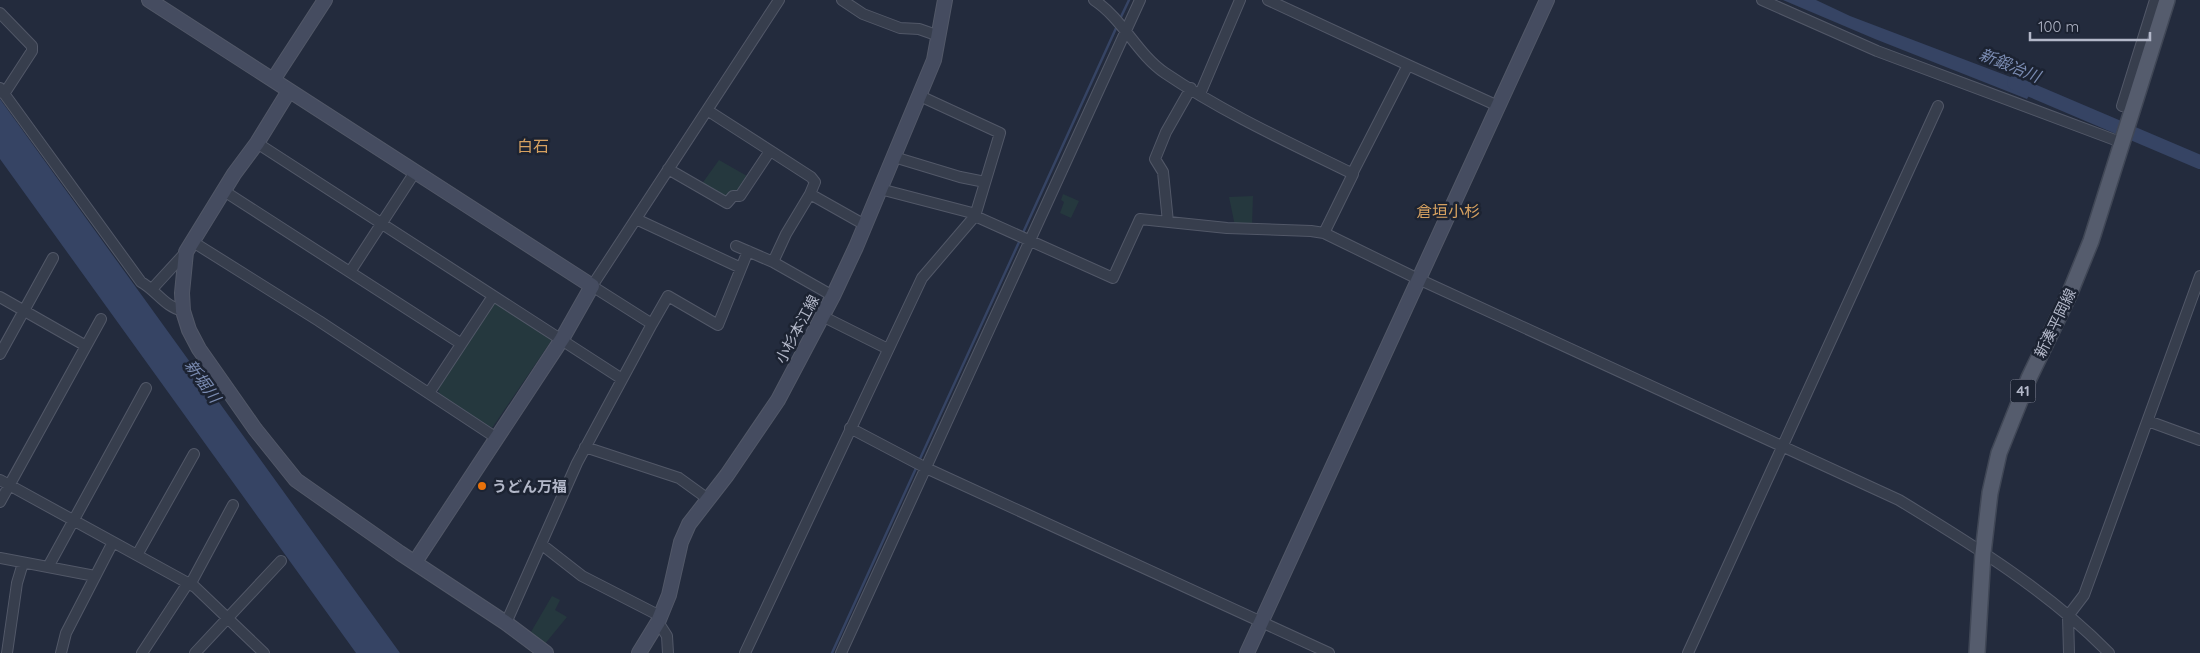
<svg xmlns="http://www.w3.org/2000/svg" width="2200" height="653" font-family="Quicksand,'Noto Sans JP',sans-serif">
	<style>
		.green { fill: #25383e }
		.water { fill: #364464 }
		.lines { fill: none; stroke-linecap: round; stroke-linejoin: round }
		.stream { stroke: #364464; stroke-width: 2.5 }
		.river { stroke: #364464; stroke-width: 14 }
		.street-casing { stroke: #525868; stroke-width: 12 }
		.secondary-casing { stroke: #525868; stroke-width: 16 }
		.primary-casing { stroke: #404756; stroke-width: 18 }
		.street { stroke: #373e4d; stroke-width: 10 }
		.secondary { stroke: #454c60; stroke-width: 14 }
		.primary { stroke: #555c6d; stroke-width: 15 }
		.food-dot { fill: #e8710a; stroke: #1c2332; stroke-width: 2 }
		.labels { text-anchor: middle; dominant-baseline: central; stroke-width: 5; stroke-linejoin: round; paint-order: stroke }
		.shield { fill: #1c2332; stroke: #868b9c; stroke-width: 1 }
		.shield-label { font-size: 14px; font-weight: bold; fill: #b3b8c9 }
		.street-label { font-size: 15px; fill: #b3b8c9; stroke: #1c2332 }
		.poi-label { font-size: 15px; font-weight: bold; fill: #b3b8c9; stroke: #1c2332; text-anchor: start }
		.water-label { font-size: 16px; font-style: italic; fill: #7a8bb1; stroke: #1c2332 }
		.neighbourhood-label { font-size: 16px; fill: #d6a160; stroke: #1c2332 }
	</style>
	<rect width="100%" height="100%" fill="#232b3d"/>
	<path class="green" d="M719,160L747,176L739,194L727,199L701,185Z
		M1063,194L1079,201L1071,218L1060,213L1064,202L1061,200Z
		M1253,196L1252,226H1235L1229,197Z
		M497,303L551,338V341L492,428L439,394L438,385L492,305Z
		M552,596L560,600L555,610L567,617L544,645L531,632Z"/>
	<path class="water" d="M1783,0H1816L1850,16L2034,86L2027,99L1875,39Z
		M0,99L400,653H356L0,159Z"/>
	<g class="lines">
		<path class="stream" d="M1120,19L1129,0
			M1022,235L1117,26
			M919,461L1020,240
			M832,653L917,466"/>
		<path class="river" d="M2014,83L2200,162"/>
		<g class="street-casing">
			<path id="street" d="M842,0L863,14L900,28L919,29L939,36
				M1094,0C1123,19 1137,54 1165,73C1224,113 1290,143 1353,174L1324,233
				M1268,0L1408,65
				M1762,0L1877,51L2123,143
				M0,13L32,46V51L4,94
				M0,88L141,282C157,291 165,307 183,311
				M1200,94L1240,0
				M2122,106L2155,0
				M707,110L811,177L815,182L810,194L865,225
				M257,143L622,379
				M894,157L960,177L985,182
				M668,169L727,203L733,196H740L770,151
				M1352,174L1408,65L1498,106
				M880,189L976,214
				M224,191L460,343
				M810,194L786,234L773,262L833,296
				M975,216L1113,278L1140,219L1227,228L1311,231L1324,233L1414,277L1899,500C1973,545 2048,591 2109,653
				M636,219L741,268
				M1168,222L1163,172L1155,159L1166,132L1191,88
				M193,242L319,321L495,437
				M736,246L773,262
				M350,272L415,172
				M152,289L186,252
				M0,297L86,346
				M822,316L888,349
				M652,324L668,296L718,325L748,251
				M0,354L53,258
				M429,393L493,296
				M2148,421L2200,440
				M850,428L926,468L1329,653
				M585,447L679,478L708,499
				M0,480L195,587L264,653
				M0,502L101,319
				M541,544L582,576L660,616
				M137,555L194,454
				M0,558L95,576
				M48,567L146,388
				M190,585L233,505
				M658,622L667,636L668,653
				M506,623L577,463L652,324L592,286L779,0
				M7,653L17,583L23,563
				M61,653L66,633L113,542
				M142,653L188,583
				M195,653L281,561
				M745,653L922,278L975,216L1000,133L920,96
				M841,653L1140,0
				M1688,653L1938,106
				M2069,653L2068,616L2084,595L2200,276"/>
		</g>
		<g class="secondary-casing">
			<path id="secondary" d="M149,0L592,286L562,339L415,562
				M273,80L325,0
				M289,91L257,143L234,174L186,252L182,293L183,311L189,330L199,349L255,429L296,480L400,553L506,623L546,653
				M639,653L658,622L669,595L681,542L689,524L727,475L778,400L833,296L856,247L934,60L945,0
				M1247,653L1547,0"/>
		</g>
		<g class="primary-casing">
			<path id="primary" d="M1977,653L1983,553L1990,493L1999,453L2029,378L2069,295L2091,241L2167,0"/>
		</g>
		<use href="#street" class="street"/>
		<use href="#secondary" class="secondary"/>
		<use href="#primary" class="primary"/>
	</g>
	<circle class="food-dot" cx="482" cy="486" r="5"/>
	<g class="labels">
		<rect class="shield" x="2010.5" y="379.5" width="25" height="23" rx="4"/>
		<g class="shield-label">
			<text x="2023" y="391">41</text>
		</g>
		<g class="street-label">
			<text transform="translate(2055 323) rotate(-64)">新湊平岡線</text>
			<text transform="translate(797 329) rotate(-62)">小杉本江線</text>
		</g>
		<g class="poi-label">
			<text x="492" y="486">うどん万福</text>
		</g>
		<g class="water-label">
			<text transform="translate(2010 65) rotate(22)">新鍛冶川</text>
			<text transform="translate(203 381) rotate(54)">新堀川</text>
		</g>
		<g class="neighbourhood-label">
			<text x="533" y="146">白石</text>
			<text x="1448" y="211">倉垣小杉</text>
		</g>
	</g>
	<path d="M2030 32v8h120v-8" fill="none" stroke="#b3b8c9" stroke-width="2.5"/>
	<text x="2038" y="32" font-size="15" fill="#b3b8c9" stroke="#1c2332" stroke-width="4" paint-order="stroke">100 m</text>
</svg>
